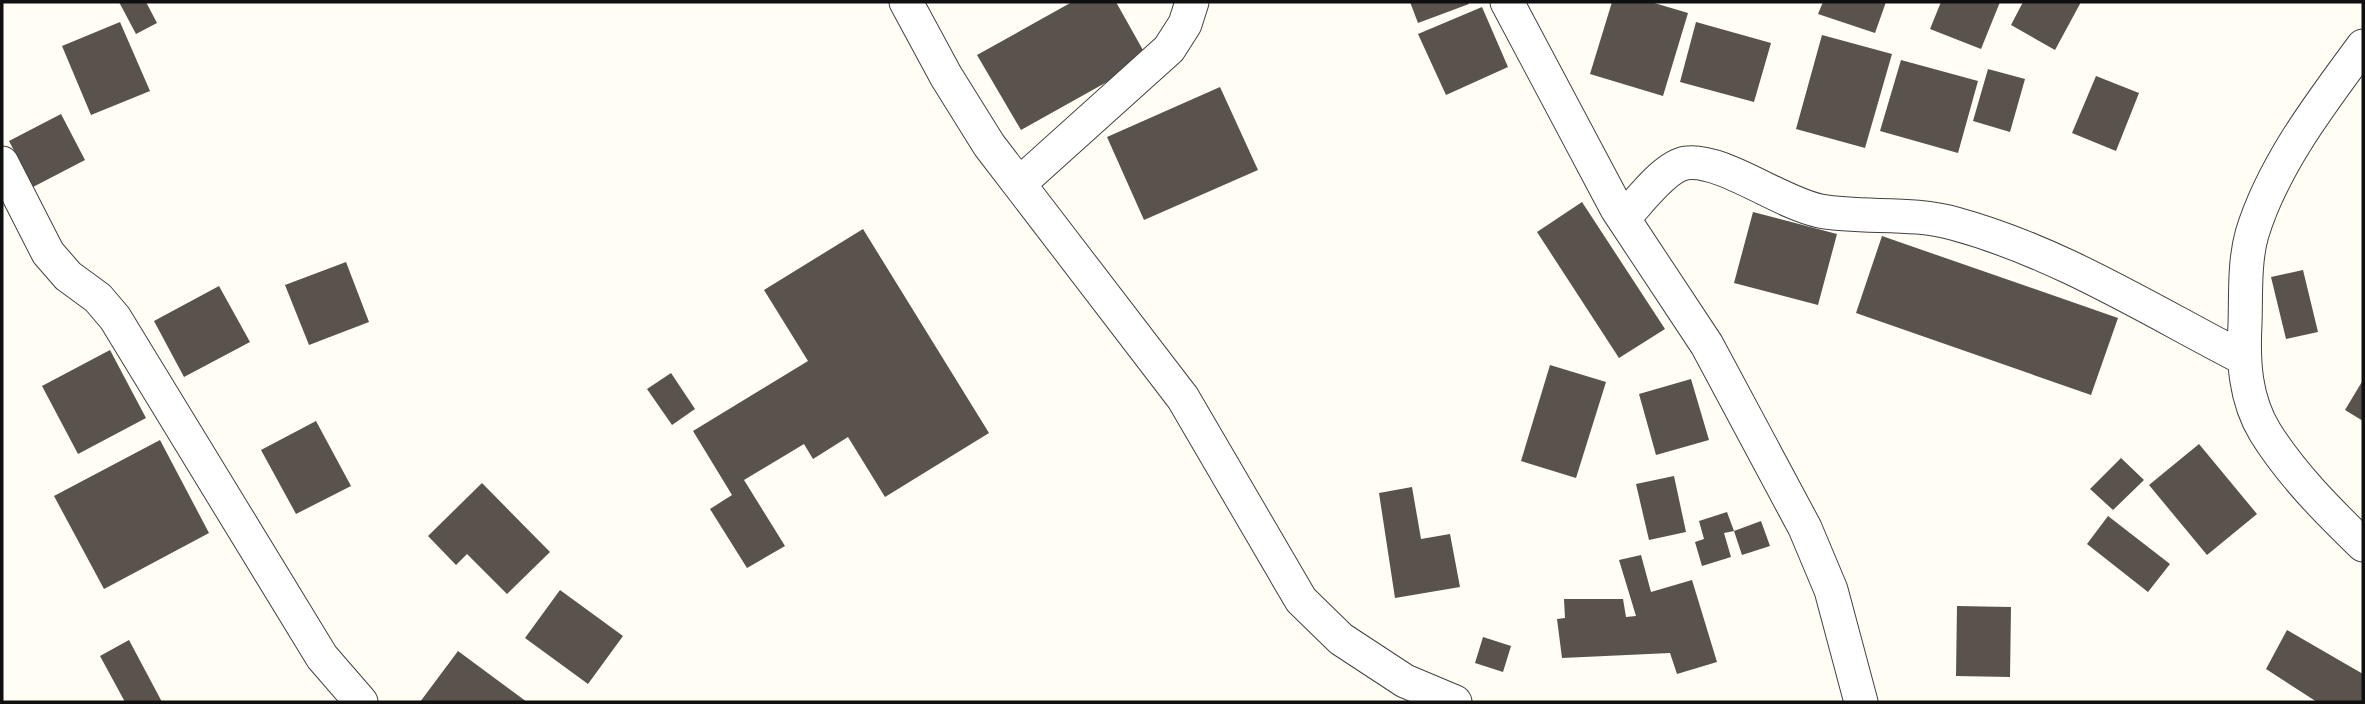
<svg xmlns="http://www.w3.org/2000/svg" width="2365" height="704" font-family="'IBM Plex Serif',serif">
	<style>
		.building { fill: #5a524c }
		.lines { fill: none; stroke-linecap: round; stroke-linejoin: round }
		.minor-casing { stroke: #434343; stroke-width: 35 }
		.minor { stroke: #fff; stroke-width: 33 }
	</style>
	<rect width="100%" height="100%" fill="#fffdf4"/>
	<path class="building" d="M119,2H146L157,23L136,34Z
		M1072,2H1116L1148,59L1021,130L977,55Z
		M1410,2H1468L1469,4L1418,23Z
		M1612,2H1651L1688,13L1663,96L1590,74Z
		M1823,2H1886L1875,33L1818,14Z
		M1941,2H2000L1981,49L1930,29Z
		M2023,2H2081L2055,50L2011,25Z
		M1482,7L1508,67L1446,95L1418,34Z
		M120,22L150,91L91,115L62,46Z
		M1696,22L1771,43L1754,102L1680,82Z
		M1822,35L1892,54L1865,148L1796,129Z
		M1901,60L1978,81L1958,153L1880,131Z
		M1988,69L2025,79L2010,132L1973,121Z
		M2096,76L2139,93L2116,151L2072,133Z
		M1220,87L1258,170L1144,220L1107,137Z
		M61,114L85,160L33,187L9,141Z
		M1582,202L1665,329L1619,358L1537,232Z
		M1753,212L1837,234L1818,305L1734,283Z
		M863,229L989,433L885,497L848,437L813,459L804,444L744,480L785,546L747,568L710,509L732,495L693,431L808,361L764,290Z
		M1882,236L2118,318L2091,395L1856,313Z
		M346,262L369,322L309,345L285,285Z
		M2303,270L2318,332L2286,339L2271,277Z
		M219,286L250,342L184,377L154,321Z
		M110,350L146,418L78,454L42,386Z
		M1550,365L1606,382L1576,478L1521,461Z
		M671,373L695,409L672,425L647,389Z
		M1691,379L1709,440L1656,455L1639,394Z
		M2363,380V421L2345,410Z
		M316,421L351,486L296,514L261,450Z
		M160,440L209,533L104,589L54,496Z
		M2199,444L2257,514L2207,555L2149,485Z
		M2121,458L2144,480L2113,510L2090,489Z
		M1674,476L1686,532L1649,540L1636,484Z
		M482,483L550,552L507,594L467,554L456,565L428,536Z
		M1412,487L1421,539L1450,534L1460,587L1395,598L1379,493Z
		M1727,512L1734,531L1724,533L1731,557L1702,566L1695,542L1704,539L1699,521Z
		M2108,516L2170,564L2148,592L2087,544Z
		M1761,521L1770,546L1742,555L1734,531Z
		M1641,555L1651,592L1692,580L1717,662L1677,674L1670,653L1562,658L1557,619L1565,618L1564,599H1623L1626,617L1636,616L1619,560Z
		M560,590L623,636L588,684L525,638Z
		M1957,606L2011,607L2010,677L1956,676Z
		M2287,630L2363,674V702H2317L2266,669Z
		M1483,637L1511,646L1503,672L1475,663Z
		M129,640L162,702H125L100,656Z
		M458,651L527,702H420Z"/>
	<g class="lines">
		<g class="minor-casing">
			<path id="minor" d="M906,2L946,76L989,145L1183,398L1301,600L1341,639L1405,681L1455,702
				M1507,2L1617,209L1707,345L1805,528L1831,590L1861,702
				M2363,46C2321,103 2273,165 2252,234C2244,262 2246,295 2245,324C2243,362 2245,399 2265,432C2291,474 2328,511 2363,545
				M2,163L48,253L68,276L98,298L115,318L322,657L361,702
				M1019,184L1169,49L1185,24L1192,2
				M1624,218C1638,203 1665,166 1686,163C1722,158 1780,203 1820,211C1864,219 1912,211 1956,224C2058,252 2150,310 2243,358"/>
		</g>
		<use href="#minor" class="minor"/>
	</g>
	<rect width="2365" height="704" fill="none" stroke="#101010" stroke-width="7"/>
</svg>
